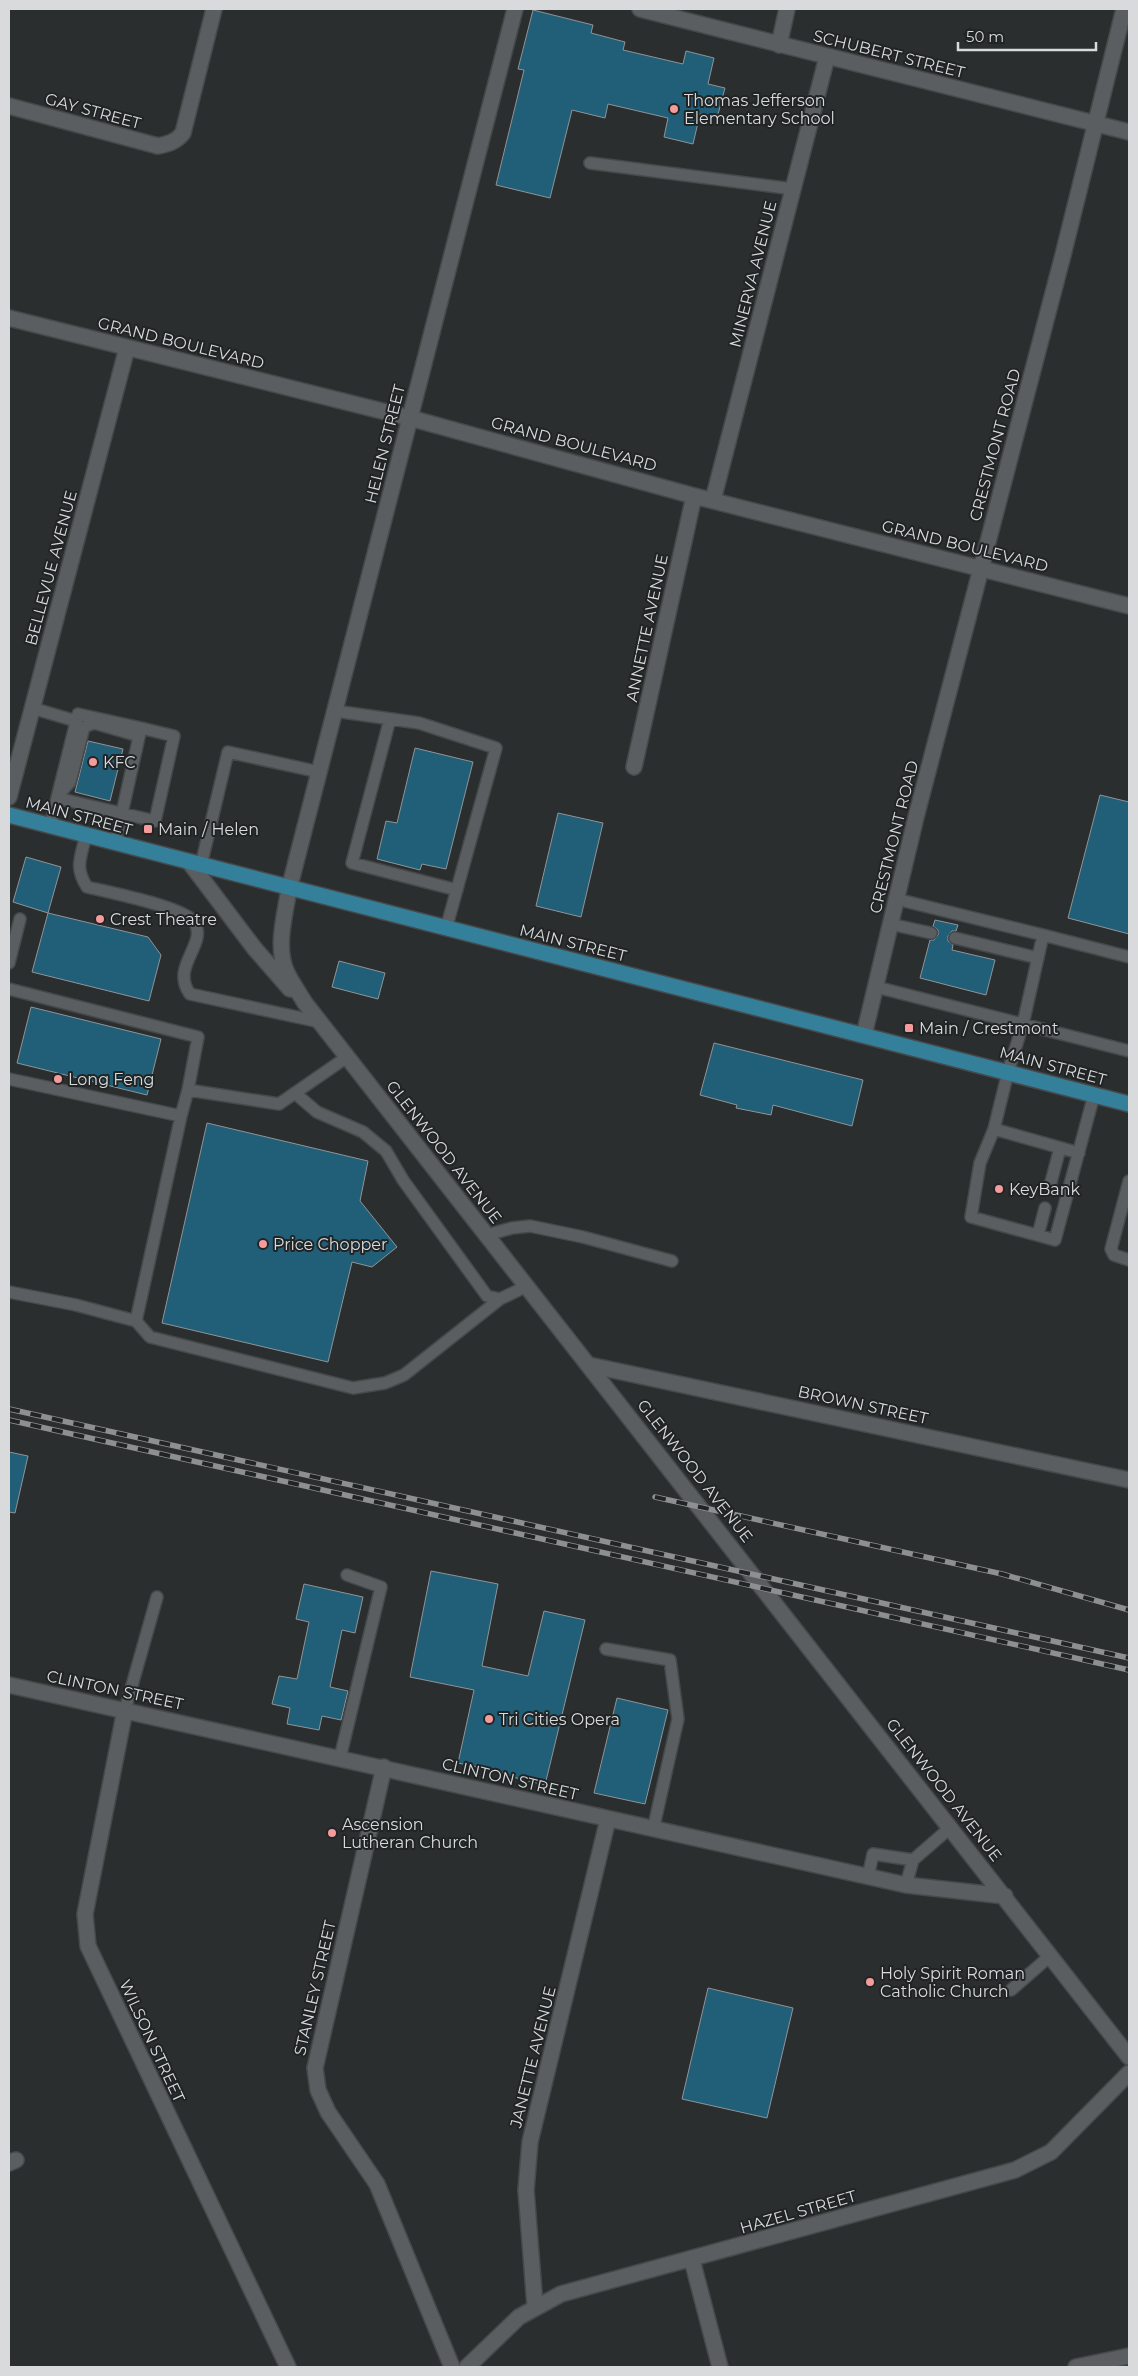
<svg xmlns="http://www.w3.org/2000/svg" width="1138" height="2376" font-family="Montserrat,sans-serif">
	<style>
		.building { fill: #215e77; stroke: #909496 }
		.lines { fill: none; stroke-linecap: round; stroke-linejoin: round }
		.lane-casing { stroke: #46494a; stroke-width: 14 }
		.street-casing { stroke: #46494a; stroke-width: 18 }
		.secondary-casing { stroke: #46494a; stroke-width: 18 }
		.primary-casing { stroke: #46494a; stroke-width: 18 }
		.lane { stroke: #5b5e60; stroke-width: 11 }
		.street { stroke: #5b5e60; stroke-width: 15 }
		.secondary { stroke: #5b5e60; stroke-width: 15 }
		.primary { stroke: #34809b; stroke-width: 15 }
		.rail-casing { stroke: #8d8f90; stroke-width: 5.5 }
		.rail { stroke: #212425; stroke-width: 4; stroke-dasharray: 11; stroke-linecap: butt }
		.poi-dot { fill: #f59b9c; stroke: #212425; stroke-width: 2 }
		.labels { text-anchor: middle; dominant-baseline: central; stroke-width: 4; stroke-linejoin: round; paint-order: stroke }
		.street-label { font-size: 16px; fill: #d8dadb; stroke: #212425 }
		.poi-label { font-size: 16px; fill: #d8dadb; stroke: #212425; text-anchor: start }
	</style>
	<rect width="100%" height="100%" fill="#2b2e2f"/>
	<path class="building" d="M533,10L593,25L591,33L625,42L623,50L683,64L686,51L714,58L708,84L725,88L717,118L700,114L693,144L664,137L668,118L608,104L605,118L572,110L550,198L496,185L524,70L518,69Z
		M88,741L123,749L110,801L75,792Z
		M415,748L473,762L446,869L422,864L420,870L377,859L386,821L397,823Z
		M1100,795L1129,802V934L1068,918Z
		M558,813L603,823L581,917L536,906Z
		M26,857L61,867L48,913L13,902Z
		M48,913L148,937L161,955L149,1001L32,972Z
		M935,920L958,925L956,931H952L948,936V941L953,945L952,950L995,960L986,995L920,978L930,940H934L938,935V930L933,926Z
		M339,961L385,973L378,999L332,987Z
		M31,1007L161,1039L147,1095L17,1063Z
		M714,1043L863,1080L852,1126L773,1105L771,1115L736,1108L737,1105L700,1095Z
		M207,1123L368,1161L360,1201L397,1247L372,1267L352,1262L328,1362L162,1323Z
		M9,1452L28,1456L15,1513L9,1512Z
		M431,1571L498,1584L482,1666L528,1676L544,1611L585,1620L545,1785L504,1775L505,1773L458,1763L474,1690L410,1677Z
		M304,1584L363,1597L355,1633L342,1630L330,1687L348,1691L341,1720L322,1716L319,1730L287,1724L290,1708L272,1704L279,1676L297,1679L309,1622L296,1619Z
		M617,1698L668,1710L645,1804L594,1793Z
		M708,1988L793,2008L767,2118L682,2099Z"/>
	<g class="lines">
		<g class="lane-casing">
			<path id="lane" d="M590,163L793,189
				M32,708L76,721
				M335,711L419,723L496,748L446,929
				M390,719L352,863L457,890
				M59,794L70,782L84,727L94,723L139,736
				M57,798L155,821L174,736L141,728
				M50,826L78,714L141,728L115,844
				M86,835C81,857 74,867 87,887C107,892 186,907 195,923C207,945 170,967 190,994L320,1022
				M201,865L228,752L319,772
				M896,899L1043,935L1023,1024L1008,1072L994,1129L980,1163L971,1217L1055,1240L1094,1095
				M890,924L931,933
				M1043,935L1129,957
				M955,938L1038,958
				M9,963L20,919
				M876,987L1129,1051
				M9,989L198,1037L188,1090
				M9,1079L181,1116L188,1090L279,1104L347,1057
				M296,1094L317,1112L363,1132L386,1151L403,1180L487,1296L500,1299L527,1286
				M994,1129L1079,1153
				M1129,1181L1111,1249L1114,1255L1129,1260
				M1050,1186L1060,1148
				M487,1235L512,1228L530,1226L583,1237L672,1261
				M1038,1235L1045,1208
				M9,1292L76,1305L136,1321L150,1337L353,1388L385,1383L404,1375L500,1299
				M136,1321L181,1116
				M606,1649L670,1660L678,1719L653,1830
				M125,1710L157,1597
				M340,1758L381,1587L347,1575
				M868,1877L873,1854L913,1860
				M906,1885L913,1860L951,1827
				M1011,1990L1050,1956"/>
		</g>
		<g class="street-casing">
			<path id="street" d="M640,9L1129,132
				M779,45L787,9
				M9,106L158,146C168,144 176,142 183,133L214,9
				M9,318L410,418L694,496L1129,606
				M713,500L827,57
				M634,767L694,496
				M9,797L127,348
				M289,889L515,9
				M864,1035L916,817L1063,255L1124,9
				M589,1365L1129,1480
				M125,1710L85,1914L88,1946L288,2367
				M384,1767L315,2068L318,2090L328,2112L377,2184L452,2367
				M9,2163L16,2160
				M692,2260L720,2367
				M535,2306L526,2190L530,2142L608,1819
				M467,2367L519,2317L561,2294L1015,2170L1051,2152L1129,2073
				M1076,2367L1129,2356"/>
		</g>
		<g class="secondary-casing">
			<path id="secondary" d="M190,863L255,949L290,989
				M289,889C285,915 275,948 287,973C292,983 299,993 305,1003L1129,2057
				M9,1685L906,1885L1005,1896"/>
		</g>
		<g class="primary-casing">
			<path id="primary" d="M9,815L1129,1104"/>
		</g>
		<use href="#lane" class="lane"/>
		<use href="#street" class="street"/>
		<use href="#secondary" class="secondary"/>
		<use href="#primary" class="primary"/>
		<g class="rail-casing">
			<path id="rail" d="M9,1409L1129,1658
				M9,1420L1129,1670
				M655,1497L1002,1574L1129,1610"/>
		</g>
		<use href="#rail" class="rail"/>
	</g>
	<g class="poi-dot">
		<circle cx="674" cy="109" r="5"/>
		<circle cx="93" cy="762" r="5"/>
		<rect x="143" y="824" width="10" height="10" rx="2.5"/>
		<circle cx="100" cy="919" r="5"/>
		<rect x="904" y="1023" width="10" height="10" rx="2.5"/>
		<circle cx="58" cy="1079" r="5"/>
		<circle cx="999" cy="1189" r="5"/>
		<circle cx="263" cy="1244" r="5"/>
		<circle cx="489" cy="1719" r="5"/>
		<circle cx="332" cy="1833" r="5"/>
		<circle cx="870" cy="1982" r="5"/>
	</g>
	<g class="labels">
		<g class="street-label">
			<text transform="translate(889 54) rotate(14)">SCHUBERT STREET</text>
			<text transform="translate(93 111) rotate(15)">GAY STREET</text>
			<text transform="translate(753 274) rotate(-76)">MINERVA AVENUE</text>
			<text transform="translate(181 343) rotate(14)">GRAND BOULEVARD</text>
			<text transform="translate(385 444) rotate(-76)">HELEN STREET</text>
			<text transform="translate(574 444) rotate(15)">GRAND BOULEVARD</text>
			<text transform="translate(995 445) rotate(-75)">CRESTMONT ROAD</text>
			<text transform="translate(965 546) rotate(14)">GRAND BOULEVARD</text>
			<text transform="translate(51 568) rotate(-75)">BELLEVUE AVENUE</text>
			<text transform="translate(647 628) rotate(-78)">ANNETTE AVENUE</text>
			<text transform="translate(79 816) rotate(15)">MAIN STREET</text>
			<text transform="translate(894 837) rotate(-76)">CRESTMONT ROAD</text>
			<text transform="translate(573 943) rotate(14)">MAIN STREET</text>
			<text transform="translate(1053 1066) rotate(15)">MAIN STREET</text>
			<text transform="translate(444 1152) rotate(52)">GLENWOOD AVENUE</text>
			<text transform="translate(863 1405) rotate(12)">BROWN STREET</text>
			<text transform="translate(695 1471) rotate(52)">GLENWOOD AVENUE</text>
			<text transform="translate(115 1690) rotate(12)">CLINTON STREET</text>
			<text transform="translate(510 1779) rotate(13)">CLINTON STREET</text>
			<text transform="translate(944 1790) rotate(52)">GLENWOOD AVENUE</text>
			<text transform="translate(315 1988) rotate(-77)">STANLEY STREET</text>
			<text transform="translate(152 2041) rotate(65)">WILSON STREET</text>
			<text transform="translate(533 2057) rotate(-76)">JANETTE AVENUE</text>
			<text transform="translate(798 2212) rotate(-16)">HAZEL STREET</text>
		</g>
		<g class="poi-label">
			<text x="684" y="100">Thomas Jefferson<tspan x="684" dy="18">Elementary School</tspan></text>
			<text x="103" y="762">KFC</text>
			<text x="158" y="829">Main / Helen</text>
			<text x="110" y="919">Crest Theatre</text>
			<text x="919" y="1028">Main / Crestmont</text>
			<text x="68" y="1079">Long Feng</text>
			<text x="1009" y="1189">KeyBank</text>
			<text x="273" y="1244">Price Chopper</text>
			<text x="499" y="1719">Tri Cities Opera</text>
			<text x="342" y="1824">Ascension<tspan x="342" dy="18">Lutheran Church</tspan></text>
			<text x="880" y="1973">Holy Spirit Roman<tspan x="880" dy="18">Catholic Church</tspan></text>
		</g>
	</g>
	<rect width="1138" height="2376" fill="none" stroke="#d8dadb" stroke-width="20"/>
	<path d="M958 42v8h138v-8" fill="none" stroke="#d8dadb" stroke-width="2.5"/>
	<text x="966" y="42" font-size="15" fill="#d8dadb" stroke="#212425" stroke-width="4" paint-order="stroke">50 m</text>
</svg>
